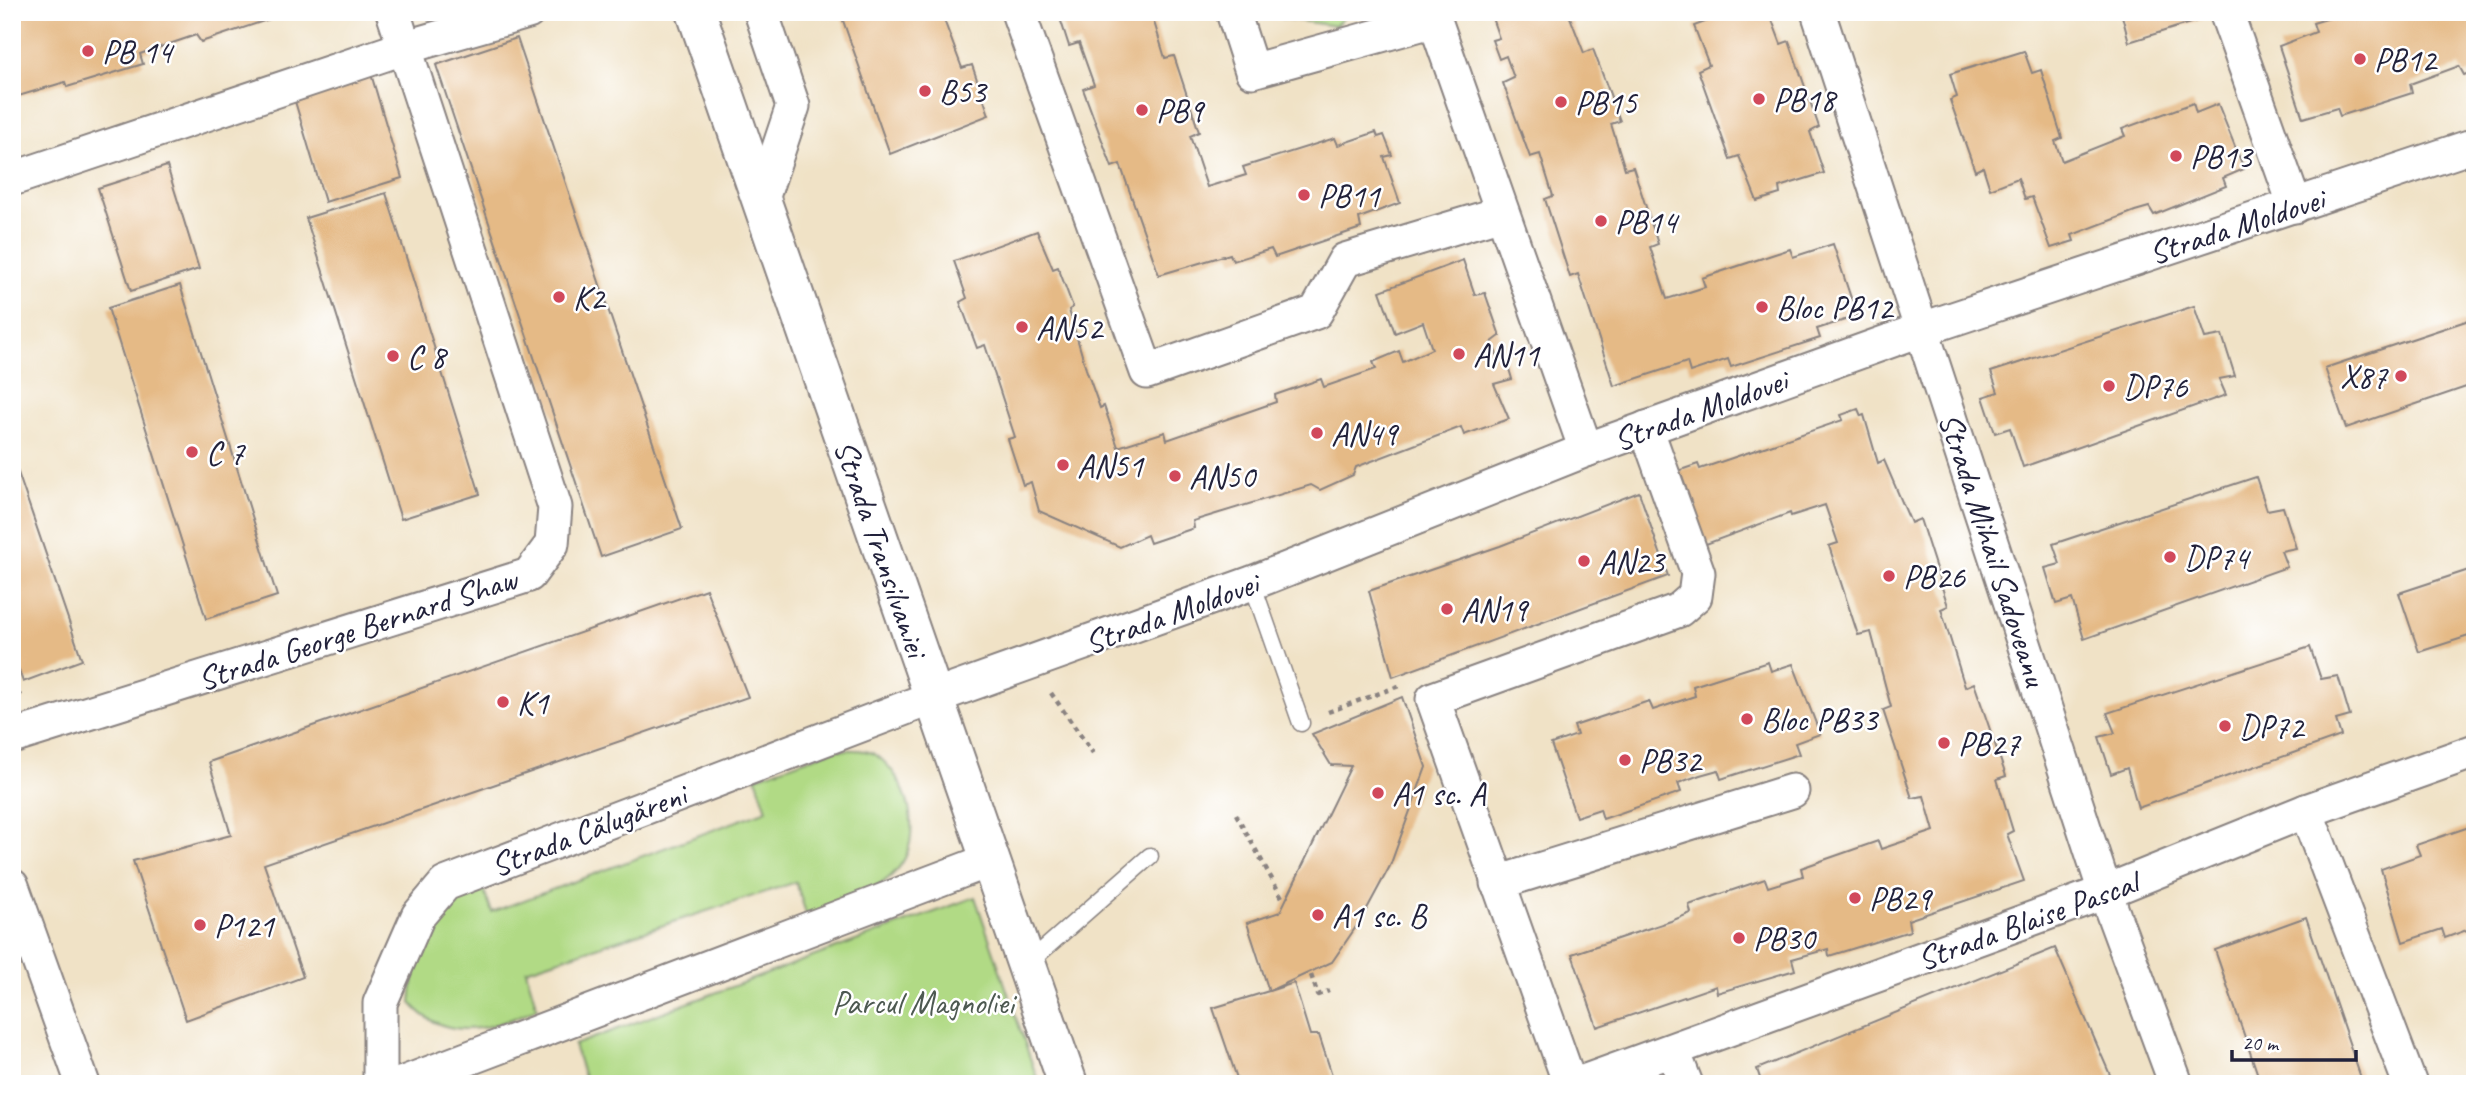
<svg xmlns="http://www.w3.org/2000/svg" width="2487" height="1096" font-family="Caveat,sans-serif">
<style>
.green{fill:#b1da85;stroke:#6a7e60;stroke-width:2}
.building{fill:#e5ba86}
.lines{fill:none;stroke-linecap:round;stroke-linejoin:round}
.service-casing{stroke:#898280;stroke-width:19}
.minor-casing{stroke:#898280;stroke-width:37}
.secondary-casing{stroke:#898280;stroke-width:42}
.path{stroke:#898280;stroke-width:4.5;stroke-dasharray:5 5;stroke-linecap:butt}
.service{stroke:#fff;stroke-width:16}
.minor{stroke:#fff;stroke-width:33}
.secondary{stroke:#fff;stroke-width:38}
.poi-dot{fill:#d1495b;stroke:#fff;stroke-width:2.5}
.labels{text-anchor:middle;stroke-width:5;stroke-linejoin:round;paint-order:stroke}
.poi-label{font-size:33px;fill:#22223b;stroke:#fff;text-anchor:start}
.street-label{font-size:33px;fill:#22223b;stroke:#fff}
.park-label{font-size:33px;fill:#4d5951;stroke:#fff}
</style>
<rect width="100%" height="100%" fill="#fff"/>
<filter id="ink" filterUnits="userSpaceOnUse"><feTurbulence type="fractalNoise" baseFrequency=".0143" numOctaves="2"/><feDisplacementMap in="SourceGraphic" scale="14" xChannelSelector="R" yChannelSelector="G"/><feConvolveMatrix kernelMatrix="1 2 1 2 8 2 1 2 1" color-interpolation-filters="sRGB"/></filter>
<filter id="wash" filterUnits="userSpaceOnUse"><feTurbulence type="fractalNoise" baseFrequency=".00686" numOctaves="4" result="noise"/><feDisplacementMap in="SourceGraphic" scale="28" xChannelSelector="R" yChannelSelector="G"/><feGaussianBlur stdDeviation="1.57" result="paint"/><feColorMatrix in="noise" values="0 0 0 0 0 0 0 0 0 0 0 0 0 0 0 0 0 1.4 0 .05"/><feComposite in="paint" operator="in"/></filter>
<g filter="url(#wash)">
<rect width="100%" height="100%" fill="#f0e2c6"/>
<!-- green -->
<g class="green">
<path d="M1281,12H1350L1335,26L1282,18Z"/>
<path d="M833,750C846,750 865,748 876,755C909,778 925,839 897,870C874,895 838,906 808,920L796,882L526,970L537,1008C495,1029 445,1044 411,1003C415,946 431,911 480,880L492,912L767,810L756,777Z"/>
<path d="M975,897L1039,1084H586L574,1045Z"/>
</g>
<g id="blocks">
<!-- building -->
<g class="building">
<path d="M25,12H288V13L201,42L196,35L140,54L143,64L67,87L65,82L12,98V17Z"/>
<path d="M840,12H941L962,68L972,65L989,115L890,154Z"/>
<path d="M1058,12H1151L1165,58L1174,56L1199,132L1190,136L1207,187L1246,175L1243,167L1335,138L1338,145L1376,132L1378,137L1384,135L1392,155L1384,157L1400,203L1359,218L1361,228L1275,257L1271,249L1233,261L1230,254L1159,275L1120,164L1112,167L1083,89L1094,85L1079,43L1069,46Z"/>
<path d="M1490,12H1568L1584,53L1593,49L1620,121L1611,124L1625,169L1633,167L1658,244L1650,247L1667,299L1705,287L1702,278L1790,249L1793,257L1833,244L1857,316L1817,329L1820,338L1731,367L1728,359L1690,372L1687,362L1614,386L1578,274L1570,277L1545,199L1553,196L1540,154L1530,157L1503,83L1514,78L1506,56L1499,59L1492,40L1499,38Z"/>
<path d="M1732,12H1769L1781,44L1789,41L1819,127L1810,132L1824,173L1779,187L1780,194L1757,201L1739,156L1730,159L1698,70L1709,65L1694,26Z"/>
<path d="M2121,12H2201L2203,19L2129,42Z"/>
<path d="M2350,12H2475V71L2464,75L2459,66L2410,84L2412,93L2340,116L2337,108L2303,118L2279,46L2316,32L2313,23Z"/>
<path d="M517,38L682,529L601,557L436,65Z"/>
<path d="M2024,51L2032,73L2041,70L2062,138L2055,141L2062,161L2125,136L2122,129L2193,103L2196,113L2218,104L2244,169L2223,178L2226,186L2154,215L2149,207L2135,211L2072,235L2074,241L2051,248L2032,197L2025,199L2018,178L1990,189L1983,167L1975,171L1950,100L1957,97L1950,74Z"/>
<path d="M371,74L402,178L325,202L294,98Z"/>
<path d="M167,166L199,269L131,291L98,188Z"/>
<path d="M386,193L480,494L401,519L306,218Z"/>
<path d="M1037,231L1053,269L1058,267L1073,307L1069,310L1086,369L1100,408L1104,406L1118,447L1165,432L1167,440L1276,402L1275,395L1321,379L1324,387L1376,369L1373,362L1399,351L1403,362L1432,349L1423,322L1395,333L1380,291L1463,260L1475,295L1485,293L1500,336L1492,342L1497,355L1504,352L1512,379L1494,384L1509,419L1464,435L1461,427L1356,467L1353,475L1320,490L1311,485L1193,521L1194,528L1150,543L1147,535L1120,547L1039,511L1031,482L1023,485L1008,439L1015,437L985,345L977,348L960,302L967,298L954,261Z"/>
<path d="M180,285L277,596L206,619L108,308Z"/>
<path d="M2194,306L2205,338L2222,335L2235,376L2219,379L2226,395L2023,467L2010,428L1995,433L1983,397L1998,392L1991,372Z"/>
<path d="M2475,318V384L2346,428L2325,368Z"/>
<path d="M1858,409L1861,416L1864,415L1878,463L1884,460L1911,523L1920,519L1948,606L1941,609L1965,687L1974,683L2006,776L1997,779L2013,831L2007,834L2024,881L1908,920L1910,931L1829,956L1828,949L1792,959L1795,970L1717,993L1716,986L1597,1027L1572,954L1671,921L1691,913L1689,905L1765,879L1768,887L1803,876L1801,868L1878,841L1881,849L1934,831L1924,796L1912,798L1883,710L1891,707L1871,632L1858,635L1829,546L1838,543L1825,505L1791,516L1790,513L1698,547L1678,471L1698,464L1700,469L1843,420L1841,415Z"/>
<path d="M12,455L82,660L23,682L12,650Z"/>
<path d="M2256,477L2267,510L2283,507L2296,548L2281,551L2287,567L2084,639L2072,599L2056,604L2045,568L2060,564L2053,544Z"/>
<path d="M1639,492L1668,576L1393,677L1369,591L1500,546Z"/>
<path d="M2475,568V634L2419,652L2399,593Z"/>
<path d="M706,589L748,697L264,864L303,977L186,1020L133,861L231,835L209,762Z"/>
<path d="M2310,647L2321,679L2338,676L2350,716L2336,720L2341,736L2138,808L2127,768L2111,774L2099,737L2115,733L2107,713Z"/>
<path d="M1768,662L1771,671L1793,664L1820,734L1795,743L1799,754L1721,779L1718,770L1700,775L1678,783L1681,792L1603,819L1600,809L1576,817L1551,744L1577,735L1574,726L1649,701L1653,710L1695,696L1693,686Z"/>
<path d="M1402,697L1426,767L1390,866L1362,918L1332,962L1269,991L1294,983L1310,1035H1319L1334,1081L1327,1084H1239L1213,1008L1269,991L1247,923L1280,912L1351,766L1331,765L1312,734Z"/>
<path d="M2475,825V927L2445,938L2442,929L2403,942L2381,869L2420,855L2416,845Z"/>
<path d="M2306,917L2360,1075L2363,1084H2261L2215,950Z"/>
<path d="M2055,948L2114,1084H1762L1757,1069Z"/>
</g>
</g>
</g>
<g filter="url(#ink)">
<use href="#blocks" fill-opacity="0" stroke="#898280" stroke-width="2"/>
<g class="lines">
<defs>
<g id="service">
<path d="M1252,583L1301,723"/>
<path d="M1027,964L1150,856"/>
</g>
<g id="minor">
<path d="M1018,12L1147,372L1316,312L1345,260L1502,213"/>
<path d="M1233,12L1252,71L1435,20"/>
<path d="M1432,12L1586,450"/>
<path d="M1818,12L2105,892L2176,1084"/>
<path d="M2226,12L2295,206"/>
<path d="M12,179L406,47L528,12"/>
<path d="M761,202L793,106L761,12"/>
<path d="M12,737L529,575L552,544L555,507L393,12"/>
<path d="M2306,811L2410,1084"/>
<path d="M1497,883L1792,791"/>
<path d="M12,886L83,1084"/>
<path d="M1673,1051L1686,1084"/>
<path d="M380,1084V1003L418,916L445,884L934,697L1252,583L1586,450L1923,329L2475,145"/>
<path d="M401,1084L990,860"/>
<path d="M1570,1084L1433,699L1679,610L1695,596L1698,573L1646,428"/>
<path d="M1578,1084L2105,892L2306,811L2475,751"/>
</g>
<path id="secondary" d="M696,12L1068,1084"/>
</defs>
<!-- service casing -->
<use href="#service" class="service-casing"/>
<!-- minor casing -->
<use href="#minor" class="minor-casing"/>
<!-- secondary casing -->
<use href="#secondary" class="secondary-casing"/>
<!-- path -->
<g class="path">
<path d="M12,675L20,696"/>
<path d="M1051,693L1093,753"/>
<path d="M1328,712L1399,686"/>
<path d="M1236,814L1284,901"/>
<path d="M1311,975L1318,995L1329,991"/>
</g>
<!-- service -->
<use href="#service" class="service"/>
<!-- minor -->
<use href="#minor" class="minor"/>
<!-- secondary -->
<use href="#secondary" class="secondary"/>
</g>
</g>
<!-- markers -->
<g class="poi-dot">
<circle cx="88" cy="51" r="7"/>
<circle cx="2360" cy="59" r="7"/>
<circle cx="925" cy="91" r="7"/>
<circle cx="1759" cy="99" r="7"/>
<circle cx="1561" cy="102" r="7"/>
<circle cx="1142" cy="110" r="7"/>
<circle cx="2176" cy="156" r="7"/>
<circle cx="1304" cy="195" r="7"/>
<circle cx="1601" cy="221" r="7"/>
<circle cx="559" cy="297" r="7"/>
<circle cx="1762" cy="307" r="7"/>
<circle cx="1022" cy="327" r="7"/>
<circle cx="1459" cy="354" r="7"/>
<circle cx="393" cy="356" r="7"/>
<circle cx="2401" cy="376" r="7"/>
<circle cx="2109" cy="386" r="7"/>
<circle cx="1317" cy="433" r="7"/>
<circle cx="192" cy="452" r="7"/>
<circle cx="1063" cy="465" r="7"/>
<circle cx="1175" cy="476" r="7"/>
<circle cx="2170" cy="557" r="7"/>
<circle cx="1584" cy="561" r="7"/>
<circle cx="1889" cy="576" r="7"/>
<circle cx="1447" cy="609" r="7"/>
<circle cx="503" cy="702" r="7"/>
<circle cx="1747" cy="719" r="7"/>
<circle cx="2225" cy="726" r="7"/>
<circle cx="1944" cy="743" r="7"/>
<circle cx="1625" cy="760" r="7"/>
<circle cx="1378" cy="793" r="7"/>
<circle cx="1855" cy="898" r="7"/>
<circle cx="1318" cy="915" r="7"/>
<circle cx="200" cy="925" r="7"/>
<circle cx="1739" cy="938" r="7"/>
</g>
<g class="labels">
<!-- poi labels -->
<g class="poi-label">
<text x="102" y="63">PB 14</text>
<text x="2374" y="71">PB12</text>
<text x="939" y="103">B53</text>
<text x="1773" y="111">PB18</text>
<text x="1575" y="114">PB15</text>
<text x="1156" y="122">PB9</text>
<text x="2190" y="168">PB13</text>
<text x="1318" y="207">PB11</text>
<text x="1615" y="233">PB14</text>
<text x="573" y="309">K2</text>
<text x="1776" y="319">Bloc PB12</text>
<text x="1036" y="339">AN52</text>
<text x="1473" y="366">AN11</text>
<text x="407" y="368">C 8</text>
<text x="2387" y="388" text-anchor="end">X87</text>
<text x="2123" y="398">DP76</text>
<text x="1331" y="445">AN49</text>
<text x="206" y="464">C 7</text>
<text x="1077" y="477">AN51</text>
<text x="1189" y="488">AN50</text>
<text x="2184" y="569">DP74</text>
<text x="1598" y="573">AN23</text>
<text x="1903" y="588">PB26</text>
<text x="1461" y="621">AN19</text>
<text x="517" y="714">K1</text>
<text x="1761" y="731">Bloc PB33</text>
<text x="2239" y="738">DP72</text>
<text x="1958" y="755">PB27</text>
<text x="1639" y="772">PB32</text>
<text x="1392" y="805">A1 sc. A</text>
<text x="1869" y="910">PB29</text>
<text x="1332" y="927">A1 sc. B</text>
<text x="214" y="937">P121</text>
<text x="1753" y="950">PB30</text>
</g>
<!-- street labels -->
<g class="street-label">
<text transform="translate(2236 225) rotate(-18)" y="12">Strada Moldovei</text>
<text transform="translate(1700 409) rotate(-20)" y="12">Strada Moldovei</text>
<text transform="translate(882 548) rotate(71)" y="12">Strada Transilvaniei</text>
<text transform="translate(1994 549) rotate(72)" y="12">Strada Mihail Sadoveanu</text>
<text transform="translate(1171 612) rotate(-20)" y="12">Strada Moldovei</text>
<text transform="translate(357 628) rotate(-18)" y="12">Strada George Bernard Shaw</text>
<text transform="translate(588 829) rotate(-21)" y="12">Strada Călugăreni</text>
<text transform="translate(2027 920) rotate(-20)" y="12">Strada Blaise Pascal</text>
</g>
<!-- park labels -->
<g class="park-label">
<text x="923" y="1014">Parcul Magnoliei</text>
</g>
</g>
<!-- margin -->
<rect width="2487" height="1096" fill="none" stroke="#fff" stroke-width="42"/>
<!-- scale -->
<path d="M2232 1050v10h124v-10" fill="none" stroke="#22223b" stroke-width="3.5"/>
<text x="2242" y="1050" font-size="21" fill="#22223b" stroke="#ffffff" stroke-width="5" paint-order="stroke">20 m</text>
</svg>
